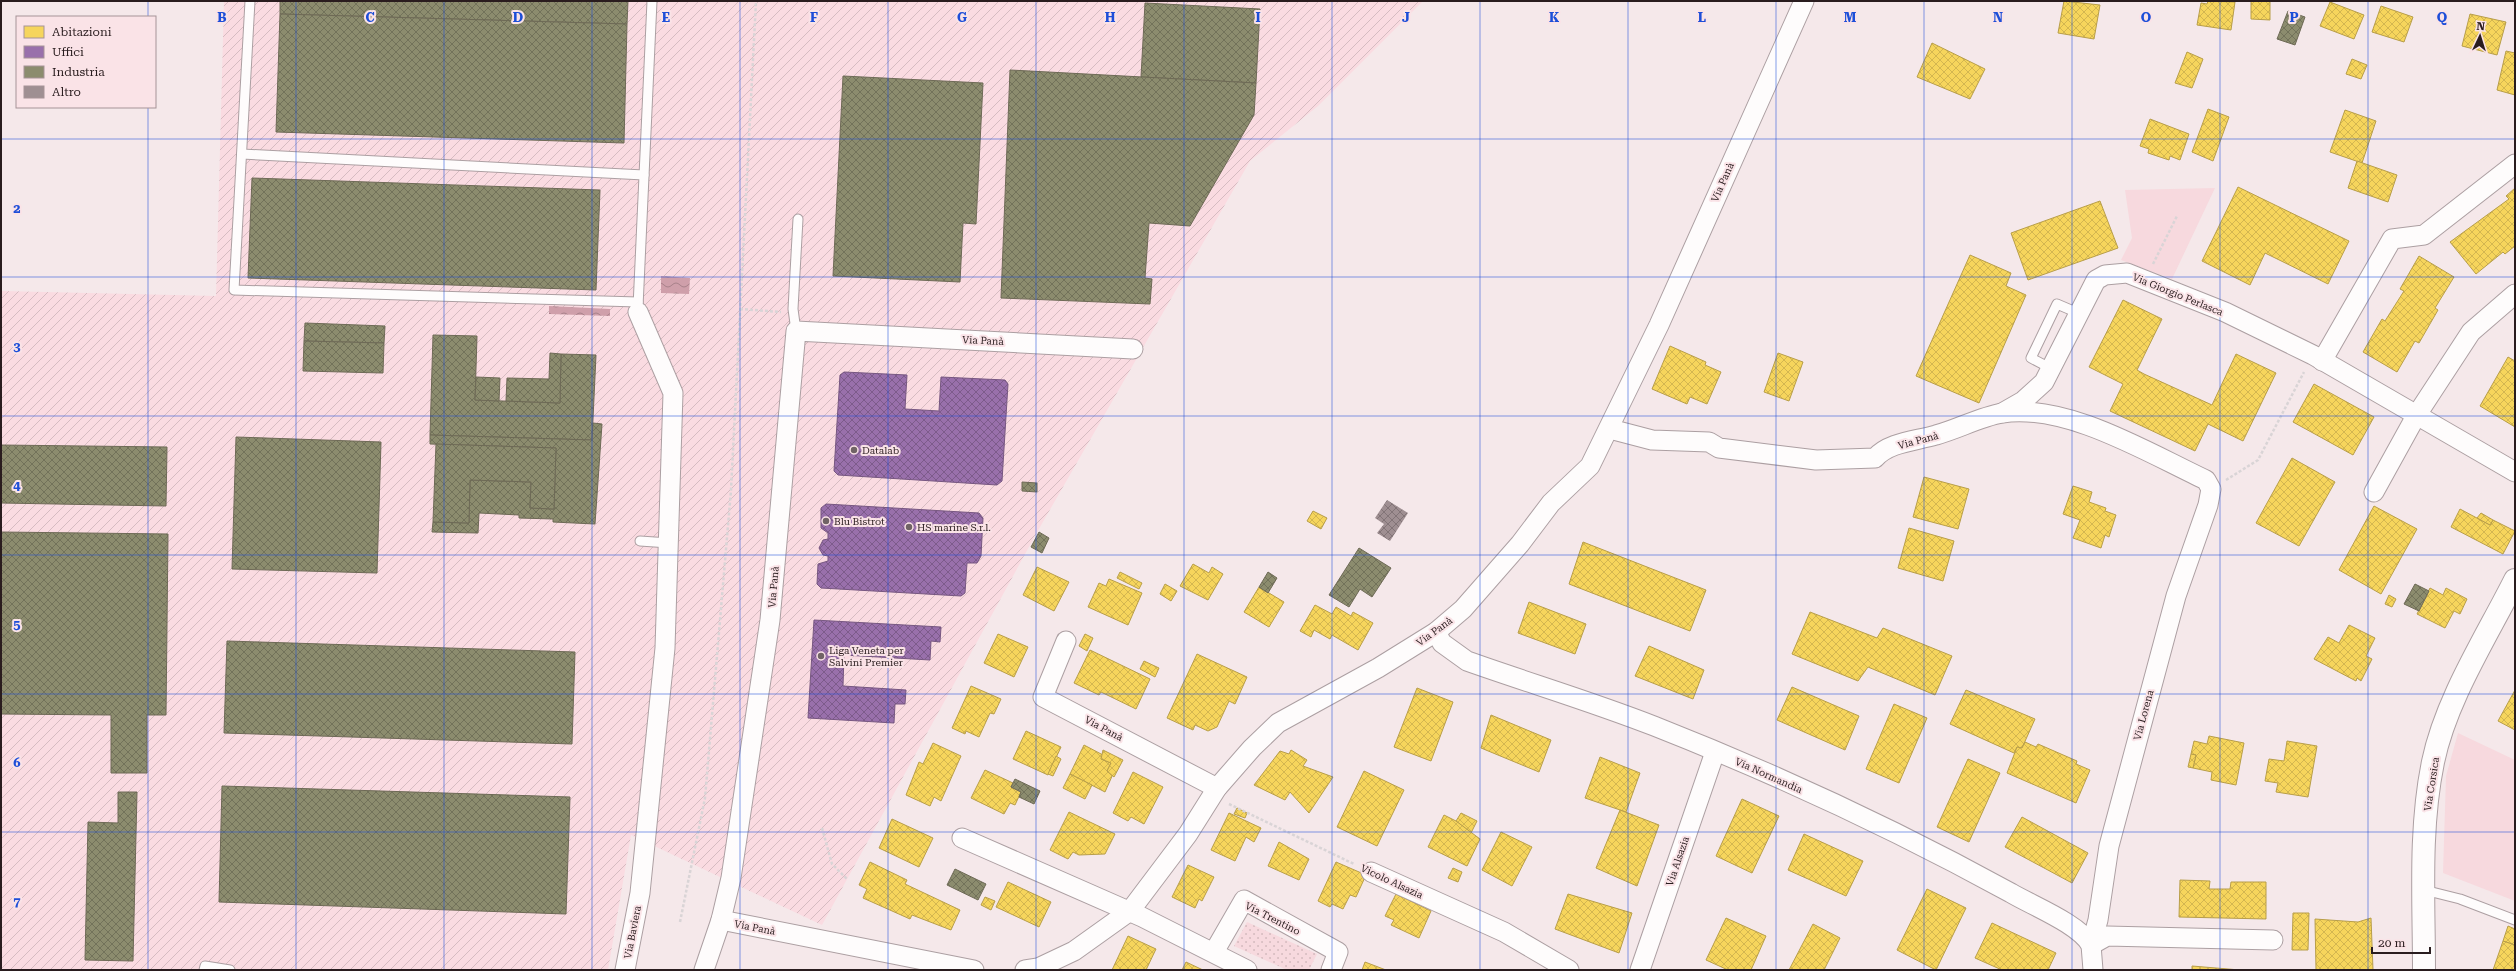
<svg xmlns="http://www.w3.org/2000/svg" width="2516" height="971" font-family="'Roboto Serif',serif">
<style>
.industrial{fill:url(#industrial-furrows)}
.grass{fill:url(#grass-dots)}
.park{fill:#f7d9de}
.water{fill:url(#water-waves)}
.homes{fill:url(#homes-cross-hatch);stroke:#b89e49}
.offices{fill:url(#offices-cross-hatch);stroke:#775781}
.industry{fill:url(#industry-cross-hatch);stroke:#6e6a56}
.building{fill:url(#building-cross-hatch)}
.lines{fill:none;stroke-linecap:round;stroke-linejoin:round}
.service-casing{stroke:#ac9fa2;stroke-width:11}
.minor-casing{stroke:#ac9fa2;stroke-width:21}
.tertiary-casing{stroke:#ac9fa2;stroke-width:24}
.path{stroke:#d9d4d6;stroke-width:2.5;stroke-dasharray:3 2;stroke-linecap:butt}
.service{stroke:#fefcfc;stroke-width:9}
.minor{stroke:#fefcfc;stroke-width:19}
.tertiary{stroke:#fefcfc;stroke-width:22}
.grid{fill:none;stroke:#1d4ed8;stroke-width:1;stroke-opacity:0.55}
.poi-dot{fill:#706365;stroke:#fae3e7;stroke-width:1.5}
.labels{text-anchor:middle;stroke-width:4;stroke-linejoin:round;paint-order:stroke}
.street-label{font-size:10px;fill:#291c1e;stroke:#fae3e7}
.poi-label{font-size:10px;fill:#291c1e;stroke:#fae3e7;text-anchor:start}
.grid-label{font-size:13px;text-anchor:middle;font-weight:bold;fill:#1d4ed8;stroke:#fae3e7;stroke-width:4;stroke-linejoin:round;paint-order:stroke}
</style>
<defs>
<pattern id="industrial-furrows" width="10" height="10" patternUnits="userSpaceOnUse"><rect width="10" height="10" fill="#fadbe1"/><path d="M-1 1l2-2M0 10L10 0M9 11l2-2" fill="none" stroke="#d6bbc1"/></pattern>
<pattern id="grass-dots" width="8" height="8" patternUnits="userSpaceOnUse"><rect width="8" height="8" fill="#f7d9de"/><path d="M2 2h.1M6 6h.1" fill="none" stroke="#d4babe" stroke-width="1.8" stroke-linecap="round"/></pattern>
<pattern id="water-waves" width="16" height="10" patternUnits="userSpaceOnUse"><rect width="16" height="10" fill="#cf9faa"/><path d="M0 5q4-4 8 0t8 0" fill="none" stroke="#a8818a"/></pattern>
<pattern id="homes-cross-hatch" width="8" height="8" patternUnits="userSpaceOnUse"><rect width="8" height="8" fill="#f6d55c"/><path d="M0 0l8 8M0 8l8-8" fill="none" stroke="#d3b650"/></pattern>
<pattern id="offices-cross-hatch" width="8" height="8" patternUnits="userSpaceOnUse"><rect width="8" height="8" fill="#9970ab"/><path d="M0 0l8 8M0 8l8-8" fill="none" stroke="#7d5b8b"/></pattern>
<pattern id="industry-cross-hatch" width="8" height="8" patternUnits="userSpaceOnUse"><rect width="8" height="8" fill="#8c8c6e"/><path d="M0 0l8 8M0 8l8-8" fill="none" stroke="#72725a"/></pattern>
<pattern id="building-cross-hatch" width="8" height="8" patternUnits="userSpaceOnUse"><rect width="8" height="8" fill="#9f8f92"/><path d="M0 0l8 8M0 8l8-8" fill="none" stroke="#827477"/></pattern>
</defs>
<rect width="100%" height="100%" fill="#f5e8ea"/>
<!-- industrial -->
<path class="industrial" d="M224,1H1423L1318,106L1250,161L1036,534L822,925L631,835L608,970H1L2,291L216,296Z"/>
<!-- grass -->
<path class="grass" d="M1247,922L1317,954L1309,970H1287L1234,946Z"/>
<!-- park -->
<g class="park">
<path d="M2215,188L2172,279L2121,260L2132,238L2125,190Z"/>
<path d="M2458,733L2515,760V901L2443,873L2446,776Z"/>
</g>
<!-- water -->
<g class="water">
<path d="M661,276L690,278L689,294L661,293Z"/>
<path d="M549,306L610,309V316L549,314Z"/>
</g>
<!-- homes -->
<g class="homes">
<path d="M2064,1L2100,5L2094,39L2058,33Z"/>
<path d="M2208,1L2235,2L2231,30L2197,25L2201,3L2207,4Z"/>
<path d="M2251,1H2270V20L2251,19Z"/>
<path d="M2330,2L2364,15L2354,39L2320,26Z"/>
<path d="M2381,6L2413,17L2404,42L2372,32Z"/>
<path d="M2470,14L2506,22L2497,55L2462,46Z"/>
<path d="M1932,43L1985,69L1970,99L1917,77Z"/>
<path d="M2506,51L2515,53V95L2497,90Z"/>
<path d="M2187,52L2203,59L2192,88L2175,83Z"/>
<path d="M2352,59L2367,65L2361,79L2346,74Z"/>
<path d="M2208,109L2229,117L2213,161L2192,152Z"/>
<path d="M2345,110L2376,121L2362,163L2330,152Z"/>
<path d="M2150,119L2189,134L2180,160L2170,156L2169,160L2148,153L2149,149L2140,146Z"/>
<path d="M2357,161L2397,175L2388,202L2348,188Z"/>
<path d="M2238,187L2349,241L2328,284L2265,253L2250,285L2202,261Z"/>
<path d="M2515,188V246L2505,254L2503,252L2476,274L2450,242L2509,199L2506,196Z"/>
<path d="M2100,201L2118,248L2028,280L2011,233Z"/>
<path d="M1970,255L2011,273L2006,286L2026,295L1979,403L1916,376Z"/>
<path d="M2419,256L2454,277L2435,308L2438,310L2419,343L2415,341L2397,372L2363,352L2382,319L2385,321L2404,291L2400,289Z"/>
<path d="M2123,300L2162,319L2137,370L2144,374L2212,405L2236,354L2276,373L2243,441L2208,424L2195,451L2110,411L2123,384L2089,367Z"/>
<path d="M1670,346L1706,362L1705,365L1721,372L1707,404L1690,397L1687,404L1652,389Z"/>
<path d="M1778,353L1803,362L1789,401L1764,392Z"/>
<path d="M2508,357L2515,361V427L2480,406Z"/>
<path d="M2314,384L2374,417L2353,455L2293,422Z"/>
<path d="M2292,458L2335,482L2299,546L2256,523Z"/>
<path d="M1924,477L1969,489L1958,529L1913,517Z"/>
<path d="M2073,486L2092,492L2089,502L2106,508L2105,511L2116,515L2109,537L2105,535L2101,548L2073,538L2080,520L2063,514Z"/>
<path d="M2374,506L2417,529L2381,594L2339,570Z"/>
<path d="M2460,509L2490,525L2493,520L2515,531L2503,554L2451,527Z"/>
<path d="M1313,511L1327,518L1321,529L1307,521Z"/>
<path d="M2481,513L2493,520L2490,525L2477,518Z"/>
<path d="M1909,528L1954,541L1943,581L1898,568Z"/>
<path d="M1583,542L1706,590L1690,631L1569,584Z"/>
<path d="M1193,564L1209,573L1212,567L1223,574L1208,600L1180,586Z"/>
<path d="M1037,567L1069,582L1054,611L1023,595Z"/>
<path d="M1120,572L1142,583L1139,589L1117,578Z"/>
<path d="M1109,579L1142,593L1128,625L1088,607L1099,583L1106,586Z"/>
<path d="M1165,584L1177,591L1171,601L1160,594Z"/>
<path d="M1259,587L1284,602L1269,627L1244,612Z"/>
<path d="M2430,588L2443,595L2446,588L2467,599L2460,614L2454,611L2445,628L2417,614Z"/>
<path d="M2389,595L2396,599L2392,607L2385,604Z"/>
<path d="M1529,602L1586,624L1575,654L1518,633Z"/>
<path d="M1315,605L1332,614L1336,607L1351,616L1353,612L1373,623L1358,650L1332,635L1330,639L1314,630L1311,637L1300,631Z"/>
<path d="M1810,612L1877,638L1883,628L1952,656L1935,695L1868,667L1858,681L1792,654Z"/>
<path d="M2349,625L2375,638L2366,656L2372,659L2361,681L2357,678L2356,681L2314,659L2328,637L2339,643Z"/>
<path d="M998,634L1028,647L1014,677L984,663Z"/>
<path d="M1085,634L1093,638L1087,651L1079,646Z"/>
<path d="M1649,646L1704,670L1693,699L1635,676Z"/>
<path d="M1090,650L1150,679L1136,709L1101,692L1099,695L1074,683Z"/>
<path d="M1197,654L1247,677L1235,704L1229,701L1217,727L1208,731L1195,725L1193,730L1167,718Z"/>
<path d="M1144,661L1159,668L1155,677L1140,669Z"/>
<path d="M971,686L1001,699L994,714L990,713L979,737L966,731L965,734L952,728Z"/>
<path d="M1792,687L1859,716L1845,750L1777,720Z"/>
<path d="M1417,688L1453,702L1431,761L1394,747Z"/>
<path d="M1966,690L2035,719L2022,748L2017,747L2014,753L1950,724Z"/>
<path d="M2515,690V730L2498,721Z"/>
<path d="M1894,704L1927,718L1899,783L1866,769Z"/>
<path d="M1491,715L1551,740L1539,772L1481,748Z"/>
<path d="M1026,731L1061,747L1048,775L1013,759Z"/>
<path d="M2209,736L2244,743L2236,785L2211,780L2212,772L2193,768L2196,755L2191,754L2194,741L2207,744Z"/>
<path d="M2287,741L2317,746L2308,797L2276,792L2278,783L2265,781L2269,759L2284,761Z"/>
<path d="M2025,742L2036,747L2038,744L2077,761L2076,764L2090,770L2076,803L2007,773L2017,747L2022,748Z"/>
<path d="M933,743L961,756L941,801L934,797L930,806L906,795L919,762L923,764Z"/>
<path d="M1084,745L1103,755L1101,759L1111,763L1107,771L1113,774L1105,792L1070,774Z"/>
<path d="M1103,750L1123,760L1114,777L1107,771L1111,763L1101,759Z"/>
<path d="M1291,750L1307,760L1303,766L1333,777L1309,813L1290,792L1285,800L1254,785L1280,751L1289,754Z"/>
<path d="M2191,754L2196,755L2193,768L2188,767Z"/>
<path d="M1056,756L1061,759L1053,776L1048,774Z"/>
<path d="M1600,757L1640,773L1626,812L1585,798Z"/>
<path d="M1968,759L2000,773L1969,842L1937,827Z"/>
<path d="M985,770L1013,783L1011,787L1021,792L1015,805L1010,803L1004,814L971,798Z"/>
<path d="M1364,771L1404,790L1377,846L1337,827Z"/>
<path d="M1133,772L1163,787L1144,824L1131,817L1128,821L1113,813Z"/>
<path d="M1070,774L1092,785L1085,799L1063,788Z"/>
<path d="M1742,799L1779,816L1752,873L1716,856Z"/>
<path d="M1237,808L1247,813L1245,818L1234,814Z"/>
<path d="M1620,810L1659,825L1637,886L1596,868Z"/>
<path d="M1069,812L1115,834L1105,854L1079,855L1073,852L1068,859L1050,850Z"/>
<path d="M1229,813L1261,828L1254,842L1246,837L1235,861L1211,850Z"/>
<path d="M1461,813L1477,821L1471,833L1456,821Z"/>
<path d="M1444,815L1456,821L1480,839L1467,866L1428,847Z"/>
<path d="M2022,817L2088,853L2072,883L2005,847Z"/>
<path d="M892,819L933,838L919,867L879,848Z"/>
<path d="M1501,832L1532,847L1512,886L1482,870Z"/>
<path d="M1804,834L1863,861L1846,896L1788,870Z"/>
<path d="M1279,842L1309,859L1299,880L1268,866Z"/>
<path d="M870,862L907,880L905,884L960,910L951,930L912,915L910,919L863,898L867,889L859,885Z"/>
<path d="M1336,862L1366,875L1356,897L1350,895L1343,909L1332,904L1330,907L1318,901Z"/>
<path d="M1188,865L1214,877L1202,901L1199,899L1195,908L1172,897Z"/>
<path d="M1453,868L1462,872L1458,882L1448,878Z"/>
<path d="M2180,880L2210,881L2209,889H2230L2231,882H2266V919L2179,917Z"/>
<path d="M1008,882L1051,902L1039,927L996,907Z"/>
<path d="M1927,889L1966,908L1936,970L1897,950Z"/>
<path d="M1396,894L1431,911L1419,938L1391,925L1394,920L1385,916Z"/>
<path d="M1568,894L1632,913L1619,953L1555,929Z"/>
<path d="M985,897L995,901L991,910L981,905Z"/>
<path d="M2293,913H2309L2308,950H2292Z"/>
<path d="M1726,918L1766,936L1751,970H1728L1706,960Z"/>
<path d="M2371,918L2373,970H2316L2315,919L2358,922Z"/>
<path d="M1992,923L2056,953L2048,970H2002L1975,958Z"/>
<path d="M1813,924L1840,938L1824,970H1789Z"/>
<path d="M2508,926L2515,929V945L2503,941Z"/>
<path d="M1128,936L1156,949L1146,970H1112Z"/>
<path d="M2503,941L2515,945V970H2493Z"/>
<path d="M1186,962L1203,970H1182Z"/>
<path d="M1365,962L1386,970H1362Z"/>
<path d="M2192,966L2240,970H2192Z"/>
</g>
<!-- offices -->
<g class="offices">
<path d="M844,372L907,375L905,409L939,411L941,377L1005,380L1008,384L1002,481L997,485L838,475L834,471L840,375Z"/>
<path d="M826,504L979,513L983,518L981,556L977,563H967L965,593L961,596L821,588L817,584L818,564L828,561V556L823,555L819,548L823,540L828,539V533L821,528V508Z"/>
<path d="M814,620L941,627L940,642L931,641L930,660L844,655L843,686L906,690L905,704H895L894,723L808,718Z"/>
</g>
<!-- industry -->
<g class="industry">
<path d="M280,1H628L627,24L280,14Z"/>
<path d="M1145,3L1260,9L1256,83L1141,77Z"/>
<path d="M2288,11L2305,17L2295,45L2277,39Z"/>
<path d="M280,14L627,24L624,143L276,132Z"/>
<path d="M1010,70L1256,83L1254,115L1190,226L1149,223L1145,278L1152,279L1150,304L1001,298Z"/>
<path d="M843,76L983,83L976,224L963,223L960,282L833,276Z"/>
<path d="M252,178L600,190L596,290L248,278Z"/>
<path d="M305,323L385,326L384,343L304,341Z"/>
<path d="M433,335L477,336L475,400L560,403L561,354L596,355L592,440L430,435Z"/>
<path d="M304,341L384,343L383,373L303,371Z"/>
<path d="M550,353L561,354L560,403L506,401L507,378L549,379Z"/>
<path d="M476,377L500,378L499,401L475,400Z"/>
<path d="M593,423L602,424L595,524L553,522V519L519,518V515L479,513L478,533L432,532L433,522L469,523L470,480L531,482L530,508L554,509L556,448L430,444V435L592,440Z"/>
<path d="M236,437L381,442L377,573L232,569Z"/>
<path d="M436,444L556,448L554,509L530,508L531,482L470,480L469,523L433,522Z"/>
<path d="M1,445L167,447L166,506L1,503Z"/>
<path d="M1022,482L1037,483V492L1022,491Z"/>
<path d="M1,532L168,534L166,715H147V773H111V715L1,714Z"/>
<path d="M1039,532L1049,538L1042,553L1031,547Z"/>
<path d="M1359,548L1391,568L1372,597L1360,589L1349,607L1329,595Z"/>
<path d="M1268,572L1277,578L1268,593L1259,587Z"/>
<path d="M2415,584L2429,591L2419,611L2404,604Z"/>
<path d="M227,641L575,652L572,744L224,733Z"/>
<path d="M1015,779L1040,791L1034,804L1019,797L1021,792L1011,787Z"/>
<path d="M222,786L570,797L566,914L219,902Z"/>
<path d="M118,792H137L133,961L85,960L88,822L118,823Z"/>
<path d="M955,869L986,884L978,900L947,885Z"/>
</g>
<!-- building -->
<path class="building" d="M1387,500L1408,513L1390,541L1377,533L1384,524L1375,518Z"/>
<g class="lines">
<defs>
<g id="service">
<path d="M250,1L234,290L638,302"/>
<path d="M242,154L644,175"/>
<path d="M638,307L652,1"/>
<path d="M796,331L793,309L798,219"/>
<path d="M2052,369L2031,358L2057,304L2078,313"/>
<path d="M640,541L669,543"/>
<path d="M2424,890L2460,899L2515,920"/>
<path d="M204,970L205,966L230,970"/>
</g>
<g id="minor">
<path d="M2322,361L2392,239L2424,235L2515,164"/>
<path d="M2002,413L2023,401L2044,382L2096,280L2105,275L2127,273L2225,312L2313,355L2515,472"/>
<path d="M1610,429L1652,440L1709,442L1719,448L1816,460L1875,458C1889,442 1916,441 1936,435C1958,429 1980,417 2002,413C2067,403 2148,453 2206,480L2211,489L2208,505L2176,596L2109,846L2098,920L2091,945L2093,970"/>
<path d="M2374,492L2416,416L2471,332L2515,294"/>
<path d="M1436,632L1442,643L1467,661C1529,683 1593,702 1654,726C1776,774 1896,830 2011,893C2033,906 2079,924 2091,945"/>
<path d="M1066,641L1043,697L1217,788"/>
<path d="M962,838L1142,917L1247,970"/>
<path d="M1371,872L1504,932L1569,970"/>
<path d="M721,920L974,970"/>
<path d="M2091,945L2107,936L2273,940"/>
<path d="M1214,952L1244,900L1338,952L1331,970"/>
<path d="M625,970L640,893L665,648L673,393L638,312"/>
<path d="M704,970L721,920L731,878L770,620L796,331L1133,349"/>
<path d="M1025,970L1038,968L1074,951L1130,911L1188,834L1217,788L1252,748L1278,723L1378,668L1436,632L1463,609L1520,544L1551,503L1590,466L1659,325L1804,1"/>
<path d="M1640,970L1715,752"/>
</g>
<path id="tertiary" d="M2424,970C2424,901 2419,830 2433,762C2446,699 2487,636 2515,580"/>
</defs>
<!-- service casing -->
<use href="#service" class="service-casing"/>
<!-- minor casing -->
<use href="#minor" class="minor-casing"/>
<!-- tertiary casing -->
<use href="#tertiary" class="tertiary-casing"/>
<!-- path -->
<g class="path">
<path d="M2153,264L2177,216"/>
<path d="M740,309L781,312"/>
<path d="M2226,480L2258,460L2304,372"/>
<path d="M1229,804L1354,864"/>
<path d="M822,828L832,864L848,880"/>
<path d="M680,922L705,798L731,490L756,1"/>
</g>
<!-- service -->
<use href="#service" class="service"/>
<!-- minor -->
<use href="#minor" class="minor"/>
<!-- tertiary -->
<use href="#tertiary" class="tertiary"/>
</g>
<!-- grid -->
<path class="grid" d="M148,1V17M296,1V970M444,1V970M592,1V970M740,1V970M888,1V970M1036,1V970M1184,1V970M1332,1V970M1480,1V970M1628,1V970M1776,1V970M1924,1V970M2072,1V970M2220,1V970M2368,1V970M148,107V970M1,139H2515M1,277H2515M1,416H2515M1,555H2515M1,694H2515M1,832H2515"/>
<!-- markers -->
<g class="poi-dot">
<circle cx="854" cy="450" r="4"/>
<circle cx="826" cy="521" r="4"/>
<circle cx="909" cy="527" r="4"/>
<circle cx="821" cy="656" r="4"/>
</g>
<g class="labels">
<!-- street labels -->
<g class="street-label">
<text transform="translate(1722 182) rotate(-66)" y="4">Via Panà</text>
<text transform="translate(2178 294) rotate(22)" y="4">Via Giorgio Perlasca</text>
<text transform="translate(983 340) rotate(3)" y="4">Via Panà</text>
<text transform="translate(1918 440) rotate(-15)" y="4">Via Panà</text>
<text transform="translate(773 587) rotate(-85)" y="4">Via Panà</text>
<text transform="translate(1434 631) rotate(-36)" y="4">Via Panà</text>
<text transform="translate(2143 715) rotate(-75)" y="4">Via Lorena</text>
<text transform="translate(1104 728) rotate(28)" y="4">Via Panà</text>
<text transform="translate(1769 775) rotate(24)" y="4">Via Normandia</text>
<text transform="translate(2431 784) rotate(-81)" y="4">Via Corsica</text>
<text transform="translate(1677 861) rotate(-71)" y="4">Via Alsazia</text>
<text transform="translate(1392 881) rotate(25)" y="4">Vicolo Alsazia</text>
<text transform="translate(1273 918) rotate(27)" y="4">Via Trentino</text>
<text transform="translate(755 927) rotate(11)" y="4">Via Panà</text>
<text transform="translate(632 932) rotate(-79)" y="4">Via Baviera</text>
</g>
<!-- poi labels -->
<g class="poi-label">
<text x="862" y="454">Datalab</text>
<text x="834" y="525">Blu Bistrot</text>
<text x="917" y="531">HS marine S.r.l.</text>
<text x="829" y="654">Liga Veneta per<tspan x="829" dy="12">Salvini Premier</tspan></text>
</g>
</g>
<g class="grid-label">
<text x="222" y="22">B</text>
<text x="370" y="22">C</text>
<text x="518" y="22">D</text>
<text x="666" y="22">E</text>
<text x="814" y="22">F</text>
<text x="962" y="22">G</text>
<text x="1110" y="22">H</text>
<text x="1258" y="22">I</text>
<text x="1406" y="22">J</text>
<text x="1554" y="22">K</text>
<text x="1702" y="22">L</text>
<text x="1850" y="22">M</text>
<text x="1998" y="22">N</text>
<text x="2146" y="22">O</text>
<text x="2294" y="22">P</text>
<text x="2442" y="22">Q</text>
<text x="17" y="213">2</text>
<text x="17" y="351">3</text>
<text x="17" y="490">4</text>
<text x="17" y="629">5</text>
<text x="17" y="767">6</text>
<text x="17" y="906">7</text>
</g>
<!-- border -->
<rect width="2516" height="971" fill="none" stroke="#291c1e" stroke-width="4"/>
<!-- legend -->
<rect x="16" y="16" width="140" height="92" fill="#fae3e7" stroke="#a69397"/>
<rect x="24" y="26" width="20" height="12" fill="#f6d55c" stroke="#a69397"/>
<text x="52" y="36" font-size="12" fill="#291c1e">Abitazioni</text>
<rect x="24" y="46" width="20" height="12" fill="#9970ab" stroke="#a69397"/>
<text x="52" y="56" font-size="12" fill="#291c1e">Uffici</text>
<rect x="24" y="66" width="20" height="12" fill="#8c8c6e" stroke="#a69397"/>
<text x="52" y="76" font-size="12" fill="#291c1e">Industria</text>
<rect x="24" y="86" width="20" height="12" fill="#9f8f92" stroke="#a69397"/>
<text x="52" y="96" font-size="12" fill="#291c1e">Altro</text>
<!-- north arrow -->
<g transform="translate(2480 36) rotate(4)" stroke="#fae3e7" stroke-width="3" paint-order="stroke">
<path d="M0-3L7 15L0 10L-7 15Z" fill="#291c1e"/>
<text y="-6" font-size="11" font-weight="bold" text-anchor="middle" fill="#291c1e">N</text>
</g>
<!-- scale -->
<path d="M2372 947v6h58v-6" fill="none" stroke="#291c1e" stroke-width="2"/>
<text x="2378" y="947" font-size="12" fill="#291c1e" stroke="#fae3e7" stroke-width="3" paint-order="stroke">20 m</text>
</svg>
